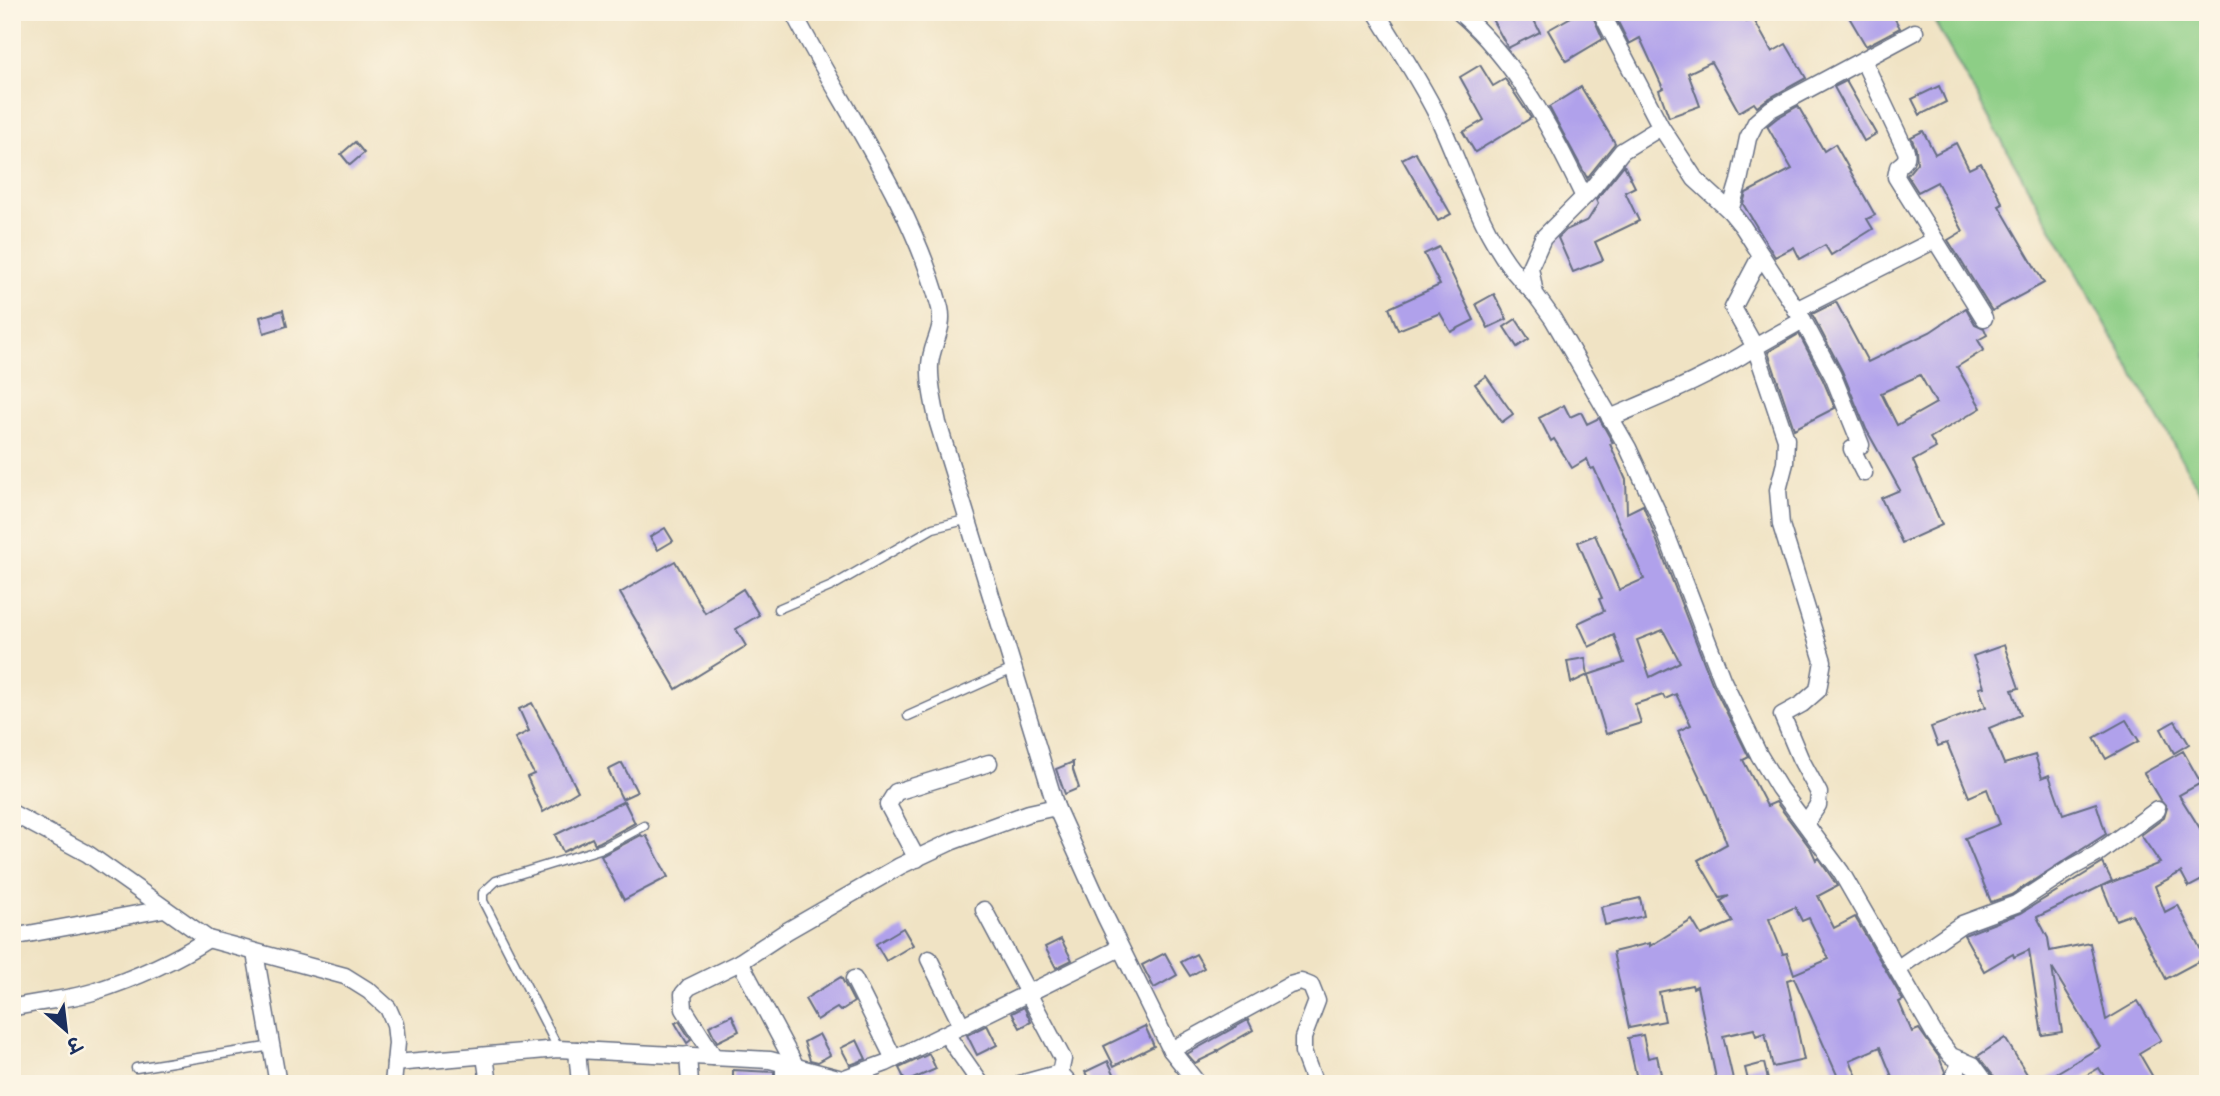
<svg xmlns="http://www.w3.org/2000/svg" width="2220" height="1096" font-family="Caveat,'Playpen Sans Deva',sans-serif">
<style>
.green{fill:#8dce86;stroke:#547e72;stroke-width:2}
.building{fill:#b0a1eb;fill-rule:evenodd}
.lines{fill:none;stroke-linecap:round;stroke-linejoin:round}
.service-casing{stroke:#666e82;stroke-width:11}
.minor-casing{stroke:#666e82;stroke-width:19}
.service{stroke:#fff;stroke-width:8}
.minor{stroke:#fff;stroke-width:16}
</style>
<rect width="100%" height="100%" fill="#fcf5e5"/>
<filter id="ink" filterUnits="userSpaceOnUse"><feTurbulence type="fractalNoise" baseFrequency=".0143" numOctaves="2"/><feDisplacementMap in="SourceGraphic" scale="14" xChannelSelector="R" yChannelSelector="G"/><feConvolveMatrix kernelMatrix="1 2 1 2 8 2 1 2 1" color-interpolation-filters="sRGB"/></filter>
<filter id="wash" filterUnits="userSpaceOnUse"><feTurbulence type="fractalNoise" baseFrequency=".00686" numOctaves="4" result="noise"/><feDisplacementMap in="SourceGraphic" scale="28" xChannelSelector="R" yChannelSelector="G"/><feGaussianBlur stdDeviation="1.57" result="paint"/><feColorMatrix in="noise" values="0 0 0 0 0 0 0 0 0 0 0 0 0 0 0 0 0 1.4 0 .05"/><feComposite in="paint" operator="in"/></filter>
<g filter="url(#wash)">
<rect width="100%" height="100%" fill="#f0e3c4"/>
<!-- green -->
<path class="green" d="M1929,12H2208V506Z"/>
<g id="blocks">
<!-- building -->
<g class="building">
<path d="M1488,12H1530L1540,32L1508,48Z"/>
<path d="M1580,12H1591L1603,39L1566,61L1548,30Z"/>
<path d="M1613,12H1740L1746,22L1753,18L1772,52L1786,44L1806,78L1766,100L1757,107L1754,103L1739,112L1711,62L1688,73L1700,106L1669,117L1659,90L1663,88L1640,38L1629,44Z"/>
<path d="M1846,12H1891L1900,28L1866,46Z"/>
<path d="M1480,65L1493,86L1505,79L1531,118L1475,152L1463,132L1484,120L1460,77Z"/>
<path d="M1846,81L1876,134L1864,141L1834,87Z"/>
<path d="M1939,86L1946,102L1920,115L1912,99Z"/>
<path d="M1581,87L1615,143L1587,178L1549,107Z"/>
<path d="M1798,106L1824,151L1835,144L1875,215L1867,219L1873,229L1831,255L1825,245L1800,259L1794,247L1775,257L1743,204L1746,193L1792,169L1767,126L1777,118Z"/>
<path d="M1923,131L1935,154L1956,143L1969,169L1981,163L2003,204L1999,206L2044,283L1992,311L1948,240L1963,231L1937,182L1918,192L1907,175L1917,163L1916,149L1911,137Z"/>
<path d="M355,142L364,153L350,165L341,154Z"/>
<path d="M1415,152L1451,214L1438,221L1402,159Z"/>
<path d="M1624,165L1635,187L1625,192L1639,221L1595,242L1603,260L1573,272L1558,238L1566,230L1588,220L1598,204L1596,200Z"/>
<path d="M1439,247L1474,320L1451,332L1440,313L1398,330L1389,308L1440,285L1424,254Z"/>
<path d="M1494,294L1507,319L1488,328L1476,304Z"/>
<path d="M1836,302L1868,362L1930,332L1966,308L1975,324L1984,328L1987,335L1978,340L1984,350L1957,367L1981,408L1930,438L1936,448L1913,461L1942,525L1902,543L1881,498L1900,490L1866,429L1842,371L1812,314ZM1920,375L1936,403L1897,425L1881,393Z"/>
<path d="M283,310L287,326L264,333L260,317Z"/>
<path d="M1516,319L1529,339L1517,347L1504,327Z"/>
<path d="M1799,334L1823,380L1835,408L1794,429L1768,352Z"/>
<path d="M1486,376L1513,414L1502,422L1475,384Z"/>
<path d="M1564,405L1570,417L1581,412L1587,424L1599,418L1613,443L1610,444L1626,480L1627,513L1643,505L1712,683L1749,757L1743,760L1767,806L1776,802L1811,849L1816,860L1818,858L1832,878L1837,886L1818,896L1834,928L1855,917L1903,1000L1899,1002L1912,1032L1919,1029L1939,1057L1945,1072L1940,1084H1895L1880,1047L1850,1060L1860,1084H1841L1794,978L1787,980L1804,1060L1773,1067L1765,1033L1756,1036L1754,1029L1723,1036L1733,1079L1717,1083L1697,986L1693,988L1692,985L1659,992L1665,1021L1629,1028L1613,952L1650,943V946L1692,920L1701,935L1733,922L1721,901L1729,896L1720,898L1698,860L1727,844L1708,795L1678,731L1691,725L1676,694L1665,699L1663,695L1635,704L1641,723L1606,734L1588,675L1624,663L1614,635L1589,647L1578,623L1604,611L1599,599L1602,598L1578,542L1595,535L1619,590L1644,579L1594,468L1591,469L1587,459L1572,468L1554,439L1551,441L1539,418ZM1663,630L1680,662L1650,677L1637,640ZM1795,907L1802,921L1809,918L1829,959L1794,974L1787,953L1783,954L1769,919Z"/>
<path d="M665,528L673,541L658,550L650,537Z"/>
<path d="M675,561L705,613L743,589L759,615L736,629L746,646L676,689L620,593Z"/>
<path d="M2004,645L2019,688L2012,690L2021,715L1989,728L2004,764L2035,755L2042,778L2049,775L2063,814L2096,803L2106,834L2011,895L1991,902L1965,838L2000,824L1987,789L1969,797L1947,743L1938,746L1931,727L1986,707L1979,688L1984,687L1973,656Z"/>
<path d="M1585,658L1588,675L1571,683L1567,661Z"/>
<path d="M532,703L578,791L543,812L527,777L534,774L515,738L529,731L519,709Z"/>
<path d="M2126,720L2139,741L2106,759L2094,738Z"/>
<path d="M2175,721L2189,744L2174,753L2161,729Z"/>
<path d="M2183,751L2201,783L2179,795L2208,841V877L2189,887L2181,872L2155,886L2165,912L2178,905L2205,958L2166,979L2132,914L2116,920L2102,886L2160,863L2141,835L2164,818L2167,808L2160,800L2144,773Z"/>
<path d="M1073,762V770L1079,788L1065,794L1056,769Z"/>
<path d="M622,763L637,792L622,799L608,770Z"/>
<path d="M624,801L635,823L600,842L595,844L592,838L563,852L555,835Z"/>
<path d="M641,835L643,837L646,835L668,877L624,900L601,856Z"/>
<path d="M2103,863L2112,881L2037,917L2048,938L2050,951L2090,943L2106,1020L2138,1001L2161,1040L2139,1053L2157,1084H2109L2099,1068L2072,1084H2038L2100,1047L2052,968L2062,1032L2042,1035L2029,950L2014,957L2013,954L1984,971L1964,935L2021,913Z"/>
<path d="M1640,898L1644,916L1605,925L1601,907Z"/>
<path d="M903,928L913,945L886,961L876,944Z"/>
<path d="M1061,939L1072,960L1056,968L1045,947Z"/>
<path d="M1165,953L1177,975L1154,988L1142,965Z"/>
<path d="M1196,954L1204,968L1190,976L1181,962Z"/>
<path d="M841,977L854,1002L840,1011L837,1008L817,1020L805,999Z"/>
<path d="M1024,1007L1031,1022L1020,1028L1012,1013Z"/>
<path d="M732,1015L739,1031L717,1042L709,1026Z"/>
<path d="M1248,1020L1253,1030L1217,1051L1218,1052L1195,1063L1187,1054Z"/>
<path d="M679,1021L691,1040L687,1043L675,1023Z"/>
<path d="M987,1025L997,1045L977,1055L967,1035Z"/>
<path d="M1145,1026L1154,1046L1114,1066L1104,1046Z"/>
<path d="M819,1034L830,1055L818,1062L810,1060L804,1042Z"/>
<path d="M1643,1035L1648,1058L1657,1056L1661,1074L1653,1075L1655,1084H1638L1628,1038Z"/>
<path d="M2005,1038L2033,1084H1997L1995,1078L1978,1056Z"/>
<path d="M857,1040L866,1059L850,1065L841,1048Z"/>
<path d="M929,1054L936,1069L906,1082L899,1068Z"/>
<path d="M1108,1061L1119,1084H1091L1085,1072Z"/>
<path d="M1764,1063L1769,1084H1749L1745,1068Z"/>
<path d="M733,1070L774,1072V1084H733Z"/>
</g>
</g>
</g>
<g filter="url(#ink)">
<use href="#blocks" fill-opacity="0" stroke="#666e82" stroke-width="2"/>
<g class="lines">
<defs>
<g id="service">
<path d="M778,609L832,586L933,528L969,519"/>
<path d="M908,716L1013,669"/>
<path d="M558,1048L483,901V893L496,881L603,848L644,826"/>
<path d="M136,1068L272,1046"/>
</g>
<g id="minor">
<path d="M793,12C843,109 911,201 940,308C945,330 931,344 930,365C929,384 934,404 938,423L1056,807L1106,918L1171,1050L1198,1084"/>
<path d="M1376,12C1397,46 1419,79 1437,115C1465,174 1485,250 1535,294"/>
<path d="M1459,12C1517,62 1552,130 1584,197"/>
<path d="M1601,12L1661,127L1695,179L1730,211L1743,227L1803,320L1833,376L1861,445L1852,449L1864,473"/>
<path d="M1863,60L1906,151C1908,160 1904,162 1898,167L1896,177L1984,318"/>
<path d="M1661,127L1622,151L1590,191L1543,238L1530,267L1535,294L1553,319L1628,448L1658,513L1722,679L1759,755L1779,788L1841,872L1935,1035L1951,1056L1973,1065L1987,1084"/>
<path d="M1730,211L1739,181L1748,138L1756,122L1771,109L1915,32"/>
<path d="M1796,310L1935,240"/>
<path d="M1803,320L1755,347L1786,439L1785,463L1778,490L1781,525L1823,661L1818,690L1802,704L1782,715L1800,758L1819,793L1818,805L1806,823"/>
<path d="M1610,418C1659,397 1710,377 1755,347L1733,308L1761,255"/>
<path d="M12,813L88,854L208,939L345,976L369,991L388,1008L395,1024L397,1043L393,1084"/>
<path d="M917,859L888,805L896,792L989,763"/>
<path d="M984,910L1063,1059L1060,1073"/>
<path d="M12,937L164,909"/>
<path d="M255,953L278,1084"/>
<path d="M929,959L962,1026"/>
<path d="M1898,968L1962,924L2016,904L2071,868L2097,854L2157,810"/>
<path d="M854,979L894,1059"/>
<path d="M12,1008C39,1001 67,1000 93,992C133,979 173,962 208,939"/>
<path d="M946,1034L981,1084"/>
<path d="M577,1050L580,1084"/>
<path d="M1171,1050L1290,985L1301,982L1311,986L1317,1001L1303,1038V1052L1315,1084"/>
<path d="M688,1055L690,1084"/>
<path d="M485,1056L489,1084"/>
<path d="M714,1057L684,1009L683,994L689,987L740,962"/>
<path d="M395,1063L558,1049L770,1060L842,1079L886,1063L1120,948"/>
<path d="M784,1064V1084"/>
<path d="M796,1067L740,962L787,931L900,866L953,841L1029,813L1056,807"/>
<path d="M1020,1084L1060,1073L1070,1084"/>
<path d="M1950,1084L1962,1060"/>
</g>
</defs>
<!-- service casing -->
<use href="#service" class="service-casing"/>
<!-- minor casing -->
<use href="#minor" class="minor-casing"/>
<!-- service -->
<use href="#service" class="service"/>
<!-- minor -->
<use href="#minor" class="minor"/>
</g>
</g>
<!-- margin -->
<rect width="2220" height="1096" fill="none" stroke="#fcf5e5" stroke-width="42"/>
<!-- north arrow -->
<g transform="translate(66 1030) rotate(152)" stroke="#fcf5e5" stroke-width="5" paint-order="stroke">
<path d="M0-5L12 26L0 18L-12 26Z" fill="#1b2f5e"/>
<text y="-10" font-size="19" font-weight="bold" text-anchor="middle" fill="#1b2f5e">उ</text>
</g>
</svg>
